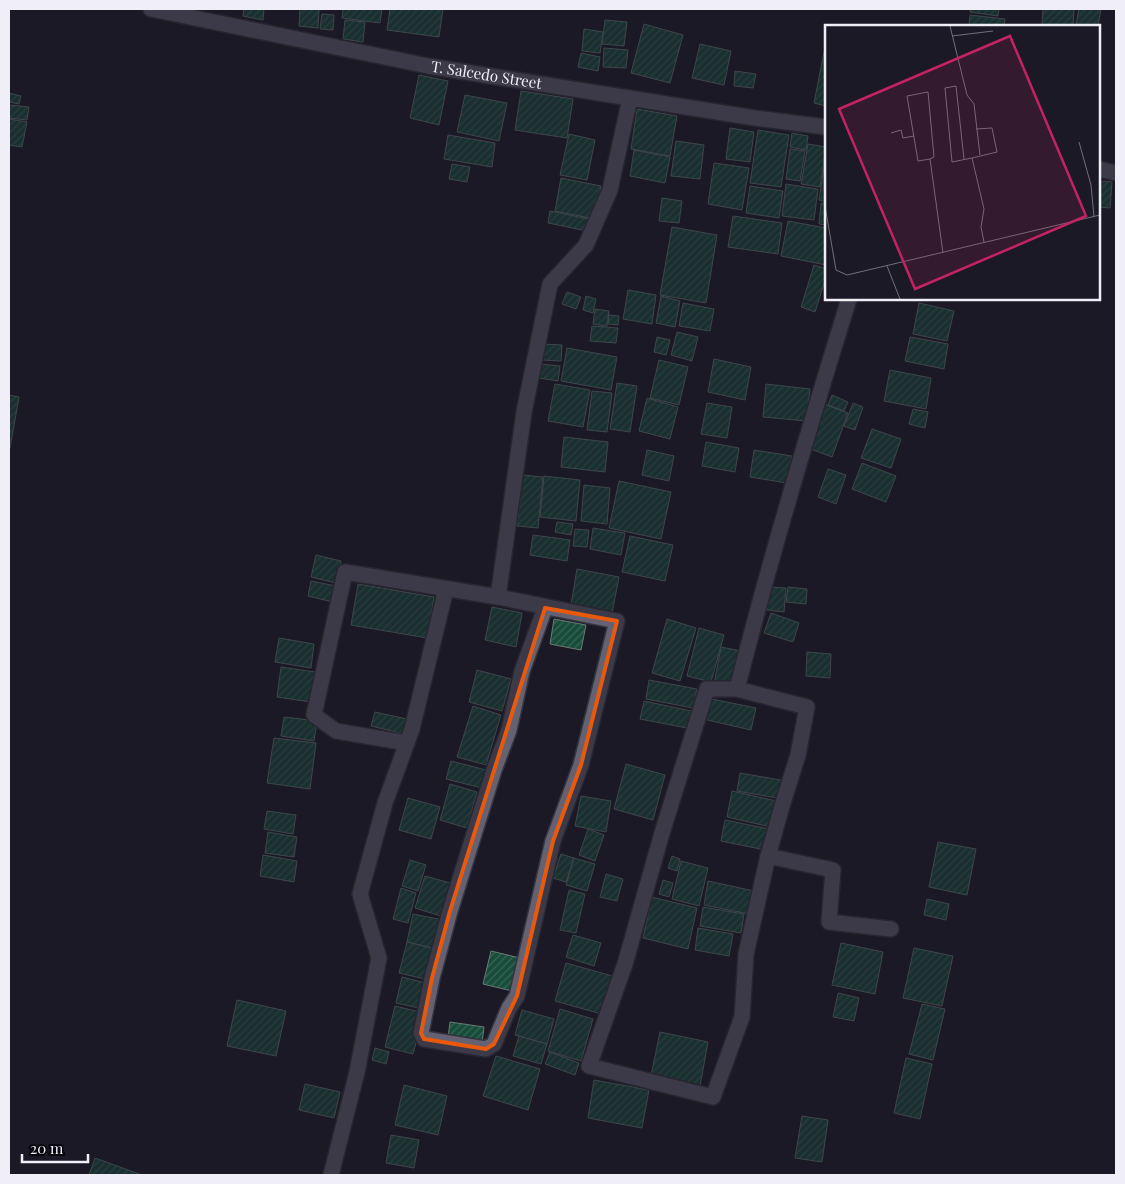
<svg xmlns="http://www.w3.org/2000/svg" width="1125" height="1184" font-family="'Playfair Display',serif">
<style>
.building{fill:url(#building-hatch);stroke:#6a7c73}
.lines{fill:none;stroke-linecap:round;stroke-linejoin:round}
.minor-casing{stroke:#35343d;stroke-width:18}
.minor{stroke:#646272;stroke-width:15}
.marked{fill:none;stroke:#e8590c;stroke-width:4;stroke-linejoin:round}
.labels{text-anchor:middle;stroke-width:4.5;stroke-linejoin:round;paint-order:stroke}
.street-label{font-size:15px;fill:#f0eff8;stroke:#06050a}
.inset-road{fill:none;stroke:#706f7a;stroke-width:1}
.view{fill:#c42363;fill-opacity:0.15;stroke:#c42363;stroke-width:2.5}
.inset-edge{fill:none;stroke:#f0eff8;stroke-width:2.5}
</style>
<defs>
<pattern id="building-hatch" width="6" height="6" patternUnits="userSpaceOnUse" patternTransform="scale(1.25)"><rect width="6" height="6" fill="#174c3a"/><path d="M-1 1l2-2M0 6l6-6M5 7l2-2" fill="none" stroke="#396657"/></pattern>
</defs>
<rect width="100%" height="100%" fill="#1b1926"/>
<!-- building -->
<g class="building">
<path d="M244,9H264L263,20L243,16Z"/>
<path d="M300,9H319L318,28L299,26Z"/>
<path d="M343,9H382L380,23L342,18Z"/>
<path d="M390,9H443L439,37L387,30Z"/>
<path d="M970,9H999L998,16L970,12Z"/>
<path d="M1043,9H1074L1073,26L1042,25Z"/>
<path d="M1079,9H1101L1098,26L1076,25Z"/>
<path d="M322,14L334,15L333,30L320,29Z"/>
<path d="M970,15L1005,19L1004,26H969Z"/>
<path d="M345,20L365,22L363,42L343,39Z"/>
<path d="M605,20L627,22L624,46L602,44Z"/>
<path d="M644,24L683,35L670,83L631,73Z"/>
<path d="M584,29L603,32L600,53L582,51Z"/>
<path d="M700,44L731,51L724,85L692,78Z"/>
<path d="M604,48L628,50L626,68L603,67Z"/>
<path d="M824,52L826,53V106L814,103Z"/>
<path d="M581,53L600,57L598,71L578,67Z"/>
<path d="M735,71L756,74L753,88L734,86Z"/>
<path d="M419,75L448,81L439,125L410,118Z"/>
<path d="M521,91L573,99L567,138L515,130Z"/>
<path d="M9,93L21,96L19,104L9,102Z"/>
<path d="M465,95L507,103L499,141L457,132Z"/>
<path d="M9,105L29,107L27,120L9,118Z"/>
<path d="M637,109L677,116L670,156L631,149Z"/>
<path d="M9,119L27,122L22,147L9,145Z"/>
<path d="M730,128L754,132L750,162L726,159Z"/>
<path d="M758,130L789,135L781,187L750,183Z"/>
<path d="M792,133L808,136L806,150L790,147Z"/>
<path d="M569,134L595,140L587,180L560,175Z"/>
<path d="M448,135L495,143L492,167L444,159Z"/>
<path d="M676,141L704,145L700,179L671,176Z"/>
<path d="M808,144L826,147L820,187L801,184Z"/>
<path d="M790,149L805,151L800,181L786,179Z"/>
<path d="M634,150L670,157L665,183L630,176Z"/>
<path d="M826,155V202L819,200Z"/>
<path d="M714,163L749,168L742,210L708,204Z"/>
<path d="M452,164L470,167L467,182L449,179Z"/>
<path d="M561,178L601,186L595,219L555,211Z"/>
<path d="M1099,181L1112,182L1110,208L1099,207Z"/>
<path d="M786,184L818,189L814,220L782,216Z"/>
<path d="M750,186L783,191L779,218L746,213Z"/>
<path d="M662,198L682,201L679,223L659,221Z"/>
<path d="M821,203L826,204V225L819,224Z"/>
<path d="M550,211L589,219L587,231L548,223Z"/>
<path d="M733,216L782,223L778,254L728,247Z"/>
<path d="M788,221L826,228V265L781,256Z"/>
<path d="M672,227L717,235L706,303L660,295Z"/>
<path d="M814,265L826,269V277L815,312L801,307Z"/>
<path d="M628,290L656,295L652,324L623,319Z"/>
<path d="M567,292L581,297L576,309L562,304Z"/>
<path d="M586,296L596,299L593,313L583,310Z"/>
<path d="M661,296L680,301L675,327L656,323Z"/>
<path d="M683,303L714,309L710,331L679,326Z"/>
<path d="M919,303L954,311L947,341L913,334Z"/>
<path d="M595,309L609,311L607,326L593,324Z"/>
<path d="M609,315L619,316L618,325L608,324Z"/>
<path d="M592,326L618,328L616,343L590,341Z"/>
<path d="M677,332L698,337L692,361L671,355Z"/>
<path d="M657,337L670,340L666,355L654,352Z"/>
<path d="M910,337L948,344L944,369L905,361Z"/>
<path d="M542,344L562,345L561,361L541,360Z"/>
<path d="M567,348L617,357L611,390L561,381Z"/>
<path d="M714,359L751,367L745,400L708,392Z"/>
<path d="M659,360L688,367L679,405L650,398Z"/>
<path d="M541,364L560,366L558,381L539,378Z"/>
<path d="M890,370L931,378L926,409L884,401Z"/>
<path d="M617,383L637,386L630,432L610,429Z"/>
<path d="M555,384L590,390L583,427L548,421Z"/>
<path d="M766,384L810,389L806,421L763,417Z"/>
<path d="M592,391L612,393L607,432L587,430Z"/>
<path d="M9,395L19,397L10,448H9Z"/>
<path d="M832,395L848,402L844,411L828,405Z"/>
<path d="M647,398L678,407L670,439L639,431Z"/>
<path d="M707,403L732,407L727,438L701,434Z"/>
<path d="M853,403L863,407L855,430L844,426Z"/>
<path d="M824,404L848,413L832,457L808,448Z"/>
<path d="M913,409L928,412L925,428L909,424Z"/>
<path d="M872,429L901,439L891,468L861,458Z"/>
<path d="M564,437L608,442L605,472L561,467Z"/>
<path d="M706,442L739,448L735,472L702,466Z"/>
<path d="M647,450L674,456L669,481L642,475Z"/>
<path d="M754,450L792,456L787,483L750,477Z"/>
<path d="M862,463L896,476L886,502L852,489Z"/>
<path d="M828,469L846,475L836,504L818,497Z"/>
<path d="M523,475L543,477L538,528L517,526Z"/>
<path d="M544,476L580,480L576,521L540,517Z"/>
<path d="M619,481L671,492L661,539L609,528Z"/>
<path d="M584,485L610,488L607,524L581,521Z"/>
<path d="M557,522L573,524L571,535L555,532Z"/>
<path d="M593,528L625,533L621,555L590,549Z"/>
<path d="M575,529L589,530L587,547L573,546Z"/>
<path d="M533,535L570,540L567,561L530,555Z"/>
<path d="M630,536L673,545L665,581L622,572Z"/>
<path d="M316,555L341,561L336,583L311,577Z"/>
<path d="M577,569L619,577L612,613L571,605Z"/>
<path d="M311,581L336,586L333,602L308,596Z"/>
<path d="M358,584L434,597L427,638L351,625Z"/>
<path d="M769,587L786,588L784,612L767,610Z"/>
<path d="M788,587L807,589L806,604L786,602Z"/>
<path d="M492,607L522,613L516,647L485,640Z"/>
<path d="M771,613L799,623L793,642L764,633Z"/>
<path d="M554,619L586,625L581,650L550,644Z"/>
<path d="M667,619L696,628L680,681L652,673Z"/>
<path d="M699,628L724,635L711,682L687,676Z"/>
<path d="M279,638L314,644L311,668L275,662Z"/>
<path d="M721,647L741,651L734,688L714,684Z"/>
<path d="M807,652L831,654L830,678L806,676Z"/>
<path d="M281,667L315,672L311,702L277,697Z"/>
<path d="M477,670L511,679L502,711L469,702Z"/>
<path d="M649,680L697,689L693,708L646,699Z"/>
<path d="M707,698L756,708L751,730L703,719Z"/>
<path d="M644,701L691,711L687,728L640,719Z"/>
<path d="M473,706L501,715L486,765L457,757Z"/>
<path d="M375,712L407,719L404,734L371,726Z"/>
<path d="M284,717L317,721L314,741L281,736Z"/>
<path d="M274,738L316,743L310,789L267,783Z"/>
<path d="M451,761L486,770L482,788L446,779Z"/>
<path d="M626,764L665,775L653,820L614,809Z"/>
<path d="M740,773L786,781L783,799L737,791Z"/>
<path d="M450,784L477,792L467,828L440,820Z"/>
<path d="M732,791L781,802L775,828L727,817Z"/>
<path d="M581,796L611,801L606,832L575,826Z"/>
<path d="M408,798L440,807L431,839L399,830Z"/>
<path d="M267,811L296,815L293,834L264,829Z"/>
<path d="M725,820L769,829L765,850L721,841Z"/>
<path d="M588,829L604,835L595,861L579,855Z"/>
<path d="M268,832L297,837L294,857L265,853Z"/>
<path d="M938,842L976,849L967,895L929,887Z"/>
<path d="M561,854L574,858L566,882L553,878Z"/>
<path d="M263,855L297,861L294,882L260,876Z"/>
<path d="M672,856L680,859L677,871L668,868Z"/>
<path d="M574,858L595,864L587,891L566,885Z"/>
<path d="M410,860L426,865L418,891L402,886Z"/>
<path d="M681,861L708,868L699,906L672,899Z"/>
<path d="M606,874L623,879L617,901L600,897Z"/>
<path d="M425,876L454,884L444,917L415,908Z"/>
<path d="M663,880L673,883L669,897L659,894Z"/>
<path d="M708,881L754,891L749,914L704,905Z"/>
<path d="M401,888L416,893L408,923L393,919Z"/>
<path d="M569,890L585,894L576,933L560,930Z"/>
<path d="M652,897L697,908L688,949L643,938Z"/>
<path d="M927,899L949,904L946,920L924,915Z"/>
<path d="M703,907L744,914L741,933L700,926Z"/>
<path d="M413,914L443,920L436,949L407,942Z"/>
<path d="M698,928L733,934L729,956L695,950Z"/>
<path d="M573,935L601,943L594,966L566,957Z"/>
<path d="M407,942L436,949L429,980L399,973Z"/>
<path d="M841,943L883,952L875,994L832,985Z"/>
<path d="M914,948L953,956L942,1006L903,998Z"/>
<path d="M491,951L520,958L512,991L483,984Z"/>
<path d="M566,963L616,977L605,1015L555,1001Z"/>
<path d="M402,977L429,984L423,1009L396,1003Z"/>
<path d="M838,993L859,998L854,1021L833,1017Z"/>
<path d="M237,1000L286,1011L276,1056L227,1046Z"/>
<path d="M922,1004L945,1009L933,1060L909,1054Z"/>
<path d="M395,1006L424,1013L413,1054L385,1047Z"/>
<path d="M560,1009L593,1019L581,1061L548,1051Z"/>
<path d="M522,1010L554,1019L547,1044L515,1035Z"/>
<path d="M450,1022L484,1027L482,1043L448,1038Z"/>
<path d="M660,1032L708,1042L700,1086L651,1076Z"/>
<path d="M519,1036L547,1044L541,1064L513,1056Z"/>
<path d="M375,1048L389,1052L386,1064L372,1060Z"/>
<path d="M550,1052L579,1063L575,1075L545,1064Z"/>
<path d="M496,1056L540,1069L528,1110L483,1096Z"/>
<path d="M906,1058L932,1064L920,1119L894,1113Z"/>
<path d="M594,1080L649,1090L642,1128L588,1118Z"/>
<path d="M305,1084L340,1092L334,1118L299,1110Z"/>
<path d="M404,1085L447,1096L438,1135L395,1125Z"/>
<path d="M802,1116L828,1120L822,1162L795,1158Z"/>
<path d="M391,1135L419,1140L414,1168L386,1163Z"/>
<path d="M95,1158L142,1175H89Z"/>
</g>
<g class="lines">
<defs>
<g id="minor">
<path id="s1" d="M151,9L428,66L755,118L826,127"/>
<path d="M1099,169L1116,173"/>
<path d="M498,597L524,412L550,284L586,245L610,190L630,98"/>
<path d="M737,689L807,707L798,755L782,806L768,856L746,954L742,1017L713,1097L589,1066L625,964L662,833L707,689H737C770,558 809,428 849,299"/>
<path d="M407,743L336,731L314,715L345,572L498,597L617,621L581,765L553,841L517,996L509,1008L494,1044L486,1049L424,1039L421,1033L432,978L450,911L494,770L509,730L522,671L545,608"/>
<path d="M768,856L833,870L829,922L891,929"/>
<path d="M331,1175L357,1072L379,958L360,894L385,803L412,729L446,589"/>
</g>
</defs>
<!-- minor casing -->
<use href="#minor" class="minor-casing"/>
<!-- minor -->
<use href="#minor" class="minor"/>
</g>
<!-- marked area -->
<path d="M0 0H1125V1184H0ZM545,608L617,621L581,765L553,841L517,996L494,1044L486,1049L424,1039L421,1033L432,978L450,911Z" fill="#1b1926" fill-opacity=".55" fill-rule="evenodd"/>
<path class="marked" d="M545,608L617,621L581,765L553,841L517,996L494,1044L486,1049L424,1039L421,1033L432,978L450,911Z"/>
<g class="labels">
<!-- street labels -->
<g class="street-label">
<text dy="5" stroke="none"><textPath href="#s1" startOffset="342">T. Salcedo Street</textPath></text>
</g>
</g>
<!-- overview -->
<g transform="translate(825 25)">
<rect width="275" height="275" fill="#1b1926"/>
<path class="inset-road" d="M125,1L142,70L149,79L155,130M127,11L168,6M66,108L76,105L78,113L89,111M254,117L266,160L269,192M147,133L159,184L156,202L159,217M105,134L93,136L82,71L103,67L109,132L105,134L118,228M139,134L131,61L120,63L127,137L147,133L172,127L167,103L151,104M0,181L11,245L22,250L275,190M62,241L75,274"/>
<path class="view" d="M185,11L261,191L90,264L14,84Z"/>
<rect width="275" height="275" class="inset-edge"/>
</g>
<!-- border -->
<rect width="1125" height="1184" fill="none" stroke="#f0eff8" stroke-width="20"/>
<!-- scale -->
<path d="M22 1154v8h66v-8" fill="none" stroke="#f0eff8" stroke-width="2.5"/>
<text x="30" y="1154" font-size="15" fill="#f0eff8" stroke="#06050a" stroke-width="4" paint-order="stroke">20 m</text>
</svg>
